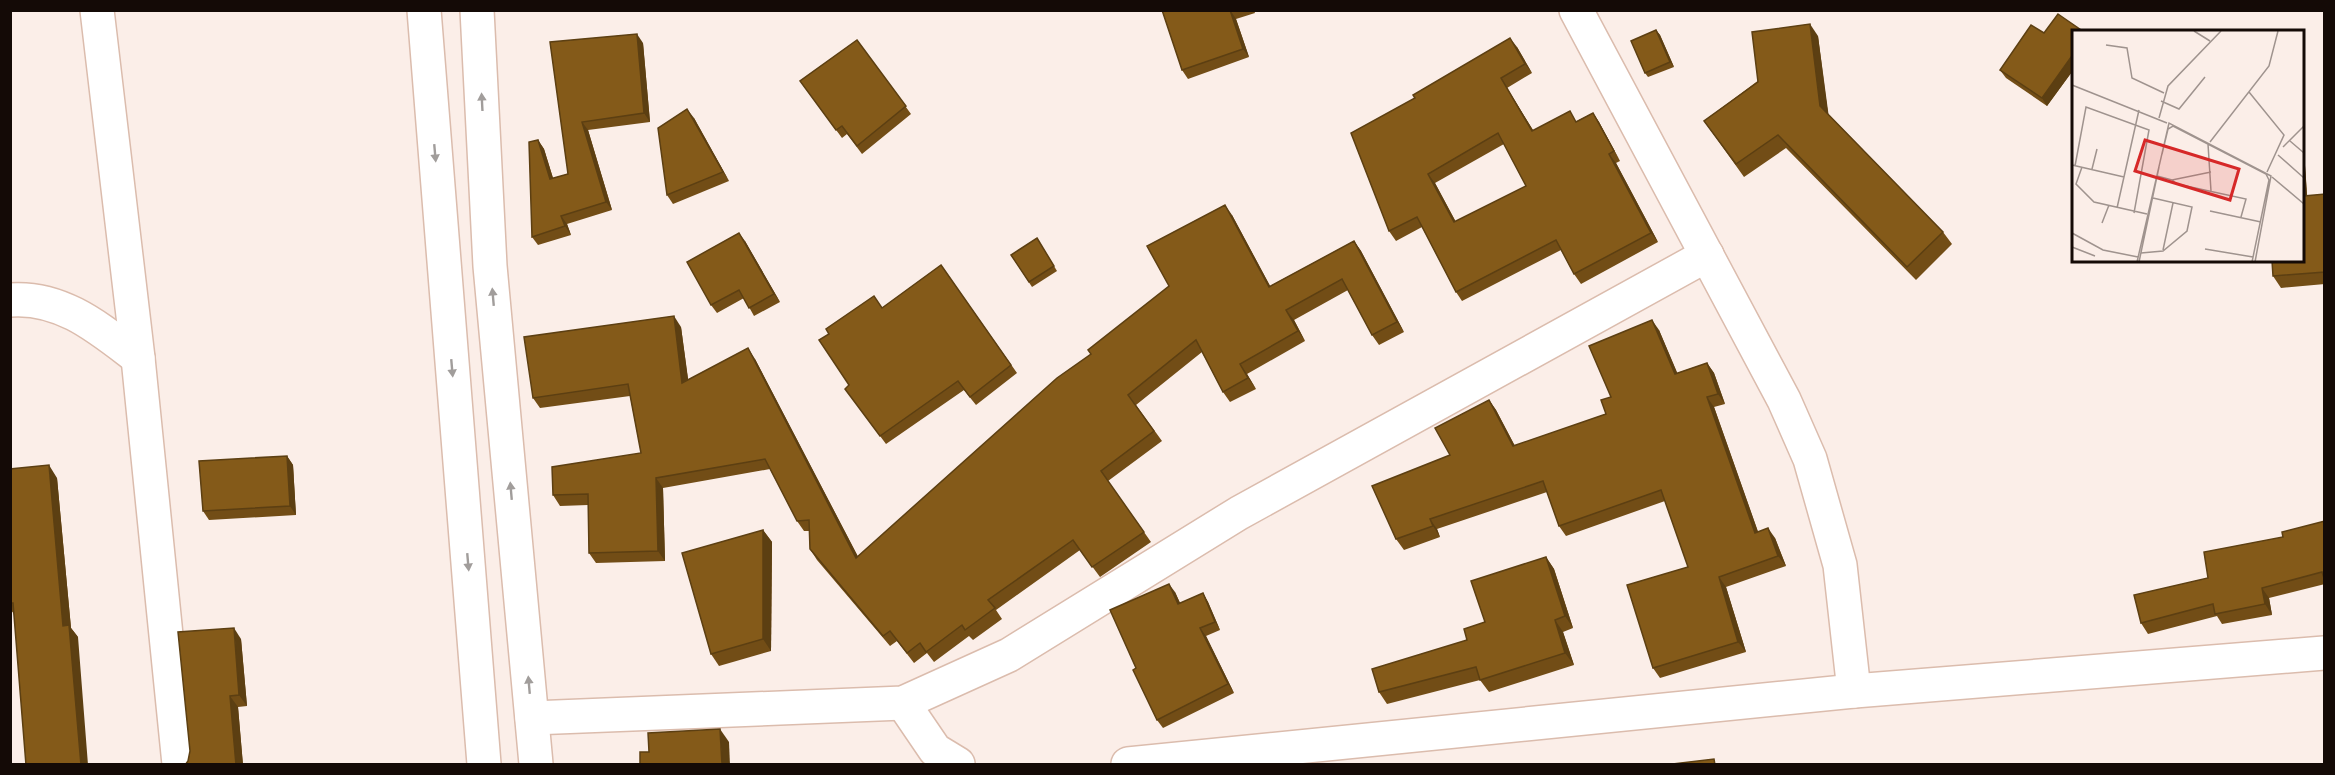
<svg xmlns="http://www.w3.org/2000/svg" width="2335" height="775" font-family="'Roboto Condensed',sans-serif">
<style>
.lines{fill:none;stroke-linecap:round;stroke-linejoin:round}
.minor-casing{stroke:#dbbcad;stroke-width:36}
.minor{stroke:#fff;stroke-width:33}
.wall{fill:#724d16;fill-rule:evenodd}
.shaded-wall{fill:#5c3f12}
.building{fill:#845a19;stroke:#5c3f12;stroke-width:1.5;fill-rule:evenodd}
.oneway{fill:#a19d9b}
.inset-road{fill:none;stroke:#9f938e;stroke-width:1.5}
.view{fill:#d62828;fill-opacity:0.15;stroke:#d62828;stroke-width:3}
.inset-edge{fill:none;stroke:#140a06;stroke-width:3}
</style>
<rect width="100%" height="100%" fill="#fbeee8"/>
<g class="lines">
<defs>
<g id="minor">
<path d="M97,10L138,358L179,764"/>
<path d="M424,10L484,764"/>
<path d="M477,10L490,266L536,764"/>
<path d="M1576,10L1784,400L1810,459L1840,565L1854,691"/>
<path d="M10,300C62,296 100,329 138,358"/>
<path d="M903,703L935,750L958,764"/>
<path d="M532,718L903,703L1009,655L1239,513L1707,255"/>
<path d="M1128,764L1854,691L2324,653"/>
</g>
</defs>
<!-- minor casing -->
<use href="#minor" class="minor-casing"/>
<!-- minor -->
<use href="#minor" class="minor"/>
</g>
<!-- wall -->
<g class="wall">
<path d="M1162,10H1254L1255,13L1236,19L1249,57L1188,79L1182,70Z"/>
<path d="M1656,30L1660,35L1674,67L1648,77L1645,73Z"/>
<path d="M2074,32V69L2047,106L2006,78L2000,70L2044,33Z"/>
<path d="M1818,36L1828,114L1943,232L1952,244L1916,280L1786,148L1744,177L1704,121Z"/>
<path d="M857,40L911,114L862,154L847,134L842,138L800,81Z"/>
<path d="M550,42L643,43L650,122L588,130L612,210L567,224L571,235L538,245L532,237L538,140L544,149L553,178L568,174Z"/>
<path d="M1517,47L1532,73L1507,88L1533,130L1577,121L1593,113L1599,122L1620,161L1616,163L1658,242L1581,284L1574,274L1561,250L1462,301L1456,292L1422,227L1396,241L1389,231L1351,133ZM1504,144L1526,186L1456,222L1435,183Z"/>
<path d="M694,118L729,181L673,204L667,195Z"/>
<path d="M2304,151L2307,196L2325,194V284L2281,288L2273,276L2304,261Z"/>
<path d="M1232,215L1270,286L1354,241L1361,251L1404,332L1379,345L1372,335L1348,290L1294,320L1305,341L1247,374L1256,389L1230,402L1223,392L1202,352L1136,405L1162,441L1108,481L1151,542L1100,577L1080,550L996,610L1002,619L973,640L969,636L934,662L927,653L914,663L897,641L890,646L817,560L810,549L809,531H804L797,521L770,469L663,488L665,561L596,563L589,553L588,505L560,506L553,495L641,453L630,396L540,408L533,398L681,327L688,380L755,359L858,557L1169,286Z"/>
<path d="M1037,238L1057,271L1032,287L1011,255Z"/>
<path d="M745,241L780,302L754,316L744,298L717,313L711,305Z"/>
<path d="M941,265L1017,373L976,405L964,390L886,444L851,397L849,385L882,308Z"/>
<path d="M1659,330L1677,373L1707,363L1714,373L1725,404L1714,407L1758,532L1775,538L1786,566L1726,587L1746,652L1660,678L1653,668L1688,567L1665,501L1566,536L1559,526L1547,492L1437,529L1440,537L1404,550L1396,539L1450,455L1489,400L1496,410L1515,446L1606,414L1611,397Z"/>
<path d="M287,456L293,465L296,515L209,520L203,511Z"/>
<path d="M10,469L57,478L71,628L78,637L14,614L10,609Z"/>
<path d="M2325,521V584L2269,598L2272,615L2222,624L2217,616L2148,634L2141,623L2283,537Z"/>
<path d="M763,530L772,542L771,651L719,666L711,654Z"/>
<path d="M1546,557L1554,569L1573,628L1563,632L1574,665L1489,692L1480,680L1387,704L1379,692L1467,640L1485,622Z"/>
<path d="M1175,592L1180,603L1203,593L1208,602L1220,630L1206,636L1234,693L1163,728L1157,720L1136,668Z"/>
<path d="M241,639L247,706L238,707L243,765H185L188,761Z"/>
</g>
<!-- shaded-wall -->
<g class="shaded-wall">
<path d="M1230,10L1236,19L1249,57L1243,49Z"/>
<path d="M1810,24L1818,36L1829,118L1820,106Z"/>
<path d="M1656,30L1660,35L1674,67L1670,62Z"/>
<path d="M637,34L643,43L650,122L644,113Z"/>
<path d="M1510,38L1517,47L1532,73L1525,64Z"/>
<path d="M2074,53V69L2047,106L2042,98Z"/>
<path d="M1501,78L1507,88L1539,140L1532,131Z"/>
<path d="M687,109L694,118L729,181L723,172Z"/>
<path d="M1593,113L1599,122L1620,161L1614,151Z"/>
<path d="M582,122L588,130L612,210L606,202Z"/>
<path d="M538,140L544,149L556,188L550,179Z"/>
<path d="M2304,151L2308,208L2304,201Z"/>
<path d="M1609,154L1616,163L1658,242L1651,233Z"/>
<path d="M1428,174L1435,183L1461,232L1454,222Z"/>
<path d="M1225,205L1232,215L1276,297L1269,287Z"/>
<path d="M561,216L567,224L571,235L565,226Z"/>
<path d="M739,233L745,241L780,302L774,294Z"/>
<path d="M1354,241L1361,251L1404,332L1397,322Z"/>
<path d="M1286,310L1294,320L1305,341L1298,331Z"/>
<path d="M674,316L681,327L690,393L682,383Z"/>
<path d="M1652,320L1659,330L1682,384L1675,374Z"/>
<path d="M748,348L755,359L864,568L856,558Z"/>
<path d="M1707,363L1714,373L1725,404L1718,394Z"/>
<path d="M1240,364L1247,374L1256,389L1248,378Z"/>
<path d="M1707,397L1714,407L1762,543L1755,533Z"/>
<path d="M1489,400L1496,410L1520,456L1513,446Z"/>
<path d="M287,456L293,465L296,515L290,506Z"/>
<path d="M49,465L57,478L71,628L78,637L88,765H81L63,626Z"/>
<path d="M656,478L663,488L665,561L658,551Z"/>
<path d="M1430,519L1437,529L1440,537L1433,526Z"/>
<path d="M1768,528L1775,538L1786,566L1778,556Z"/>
<path d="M763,530L772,542L771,651L763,639Z"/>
<path d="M1546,557L1554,569L1573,628L1565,616Z"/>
<path d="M1719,577L1726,587L1746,652L1738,642Z"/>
<path d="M1169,584L1175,592L1184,612L1178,604Z"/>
<path d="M2262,588L2269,598L2272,615L2265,604Z"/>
<path d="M1203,593L1208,602L1220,630L1215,622Z"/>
<path d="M1555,620L1563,632L1574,665L1565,653Z"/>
<path d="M234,628L241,639L247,706L239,695Z"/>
<path d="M1200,628L1206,636L1234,693L1228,684Z"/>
<path d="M230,696L238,707L243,765H236Z"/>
<path d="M720,729L729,742L730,765H722Z"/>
</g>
<!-- building -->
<g class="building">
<path d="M1162,10H1230L1243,49L1182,70Z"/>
<path d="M2058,14L2084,32H2074V53L2042,98L2000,70L2031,25L2044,33Z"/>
<path d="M1810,24L1820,106L1943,232L1907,267L1778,135L1736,164L1704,121L1758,82L1752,32Z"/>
<path d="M1656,30L1670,62L1645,73L1631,41Z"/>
<path d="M637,34L644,113L582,122L606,202L561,216L565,226L532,237L529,142L538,140L550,179L568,174L550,42Z"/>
<path d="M1510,38L1525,64L1501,78L1532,131L1570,111L1576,122L1593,113L1614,151L1609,154L1651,233L1574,274L1556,240L1456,292L1417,217L1389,231L1351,133L1415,98L1413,95ZM1498,133L1526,186L1454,222L1428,174Z"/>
<path d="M857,40L906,106L857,146L842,126L836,130L800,81Z"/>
<path d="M687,109L723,172L667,195L658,128Z"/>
<path d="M2325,194V272L2273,276L2272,261H2304V196Z"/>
<path d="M1225,205L1269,287L1354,241L1397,322L1372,335L1342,279L1286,310L1298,331L1240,364L1248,378L1223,392L1196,340L1128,395L1154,431L1101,471L1144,532L1092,567L1073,540L988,600L995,608L965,630L962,625L926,652L920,643L907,653L890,631L883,636L810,549L809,520L797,521L765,459L656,478L658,551L589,553L588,494L553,495L552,467L641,453L628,384L533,398L524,337L674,316L682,383L748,348L856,558L1057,378L1091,354L1088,350L1169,286L1147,246Z"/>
<path d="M739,233L774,294L749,308L739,290L711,305L687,262Z"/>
<path d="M1037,238L1054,266L1029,282L1011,255Z"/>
<path d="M941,265L1011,365L970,397L958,381L880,436L845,389L849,385L819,340L829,334L826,329L874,296L882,308Z"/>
<path d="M1652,320L1675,374L1707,363L1718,394L1707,397L1755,533L1768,528L1778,556L1719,577L1738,642L1653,668L1627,585L1688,567L1661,490L1559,526L1543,481L1430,519L1433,526L1396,539L1372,486L1450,455L1435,428L1489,400L1513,446L1606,414L1601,400L1611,397L1589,346Z"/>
<path d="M287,456L290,506L203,511L199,461Z"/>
<path d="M49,465L63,626L69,625L81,765H26L13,603H10V469Z"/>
<path d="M2325,521V581L2322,572L2262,588L2265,604L2215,614L2213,604L2141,623L2134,595L2208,578L2204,552L2283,537L2282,532Z"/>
<path d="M763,530V639L711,654L682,553Z"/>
<path d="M1546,557L1565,616L1555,620L1565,653L1480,680L1476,667L1379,692L1372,669L1467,640L1464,629L1485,622L1471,581Z"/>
<path d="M1169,584L1178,604L1203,593L1215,622L1200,628L1228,684L1157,720L1133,670L1136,668L1110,610Z"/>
<path d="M234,628L239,695L230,696L236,765H185L188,761L190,751L178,632Z"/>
<path d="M720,729L722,765H640V752H649L648,733Z"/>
<path d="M1714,759L1715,765H1664Z"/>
</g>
<!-- one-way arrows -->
<defs><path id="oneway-solid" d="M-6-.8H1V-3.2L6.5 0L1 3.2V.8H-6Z" transform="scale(1.5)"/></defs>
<g class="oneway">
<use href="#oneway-solid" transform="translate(482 102) rotate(-93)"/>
<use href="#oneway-solid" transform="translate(435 153) rotate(85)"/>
<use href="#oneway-solid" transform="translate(493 297) rotate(-95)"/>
<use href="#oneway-solid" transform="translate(452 368) rotate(85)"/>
<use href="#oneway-solid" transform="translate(511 491) rotate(-95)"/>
<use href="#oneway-solid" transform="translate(468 562) rotate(85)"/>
<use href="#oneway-solid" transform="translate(529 685) rotate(-95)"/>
</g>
<!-- overview -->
<g transform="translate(2072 30)">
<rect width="232" height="232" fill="#fbeee8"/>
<path class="inset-road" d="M122,1L138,11M34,15L55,18L60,48L92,63M0,55L95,93M177,62L212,105L195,142M89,71L107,79L133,47M87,88L96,56L149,1M218,111L232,123M138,112L197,36L206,1M136,114L139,161M211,117L232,96M90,124L96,99L101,96L194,144L197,150L180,232M206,125L232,148M0,135L52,147M3,136L14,77L77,100L62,183M10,137L4,154L22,172L75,184M20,139L25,119M85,146L100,150L139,142M200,147L232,174M100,150L105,154L174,169L169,187M45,178L67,80M138,181L189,192M30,193L37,175M0,203L31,220L66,227M0,217L23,226M133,219L181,227M91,220L101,173M69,223L91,221L115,201L120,177L81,168M65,232L97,93L199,146L183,232M67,232L87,137"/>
<path class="view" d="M73,110L167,139L158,170L63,141Z"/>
<rect width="232" height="232" class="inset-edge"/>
</g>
<!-- border -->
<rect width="2335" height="775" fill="none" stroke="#140a06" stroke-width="24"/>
</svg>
